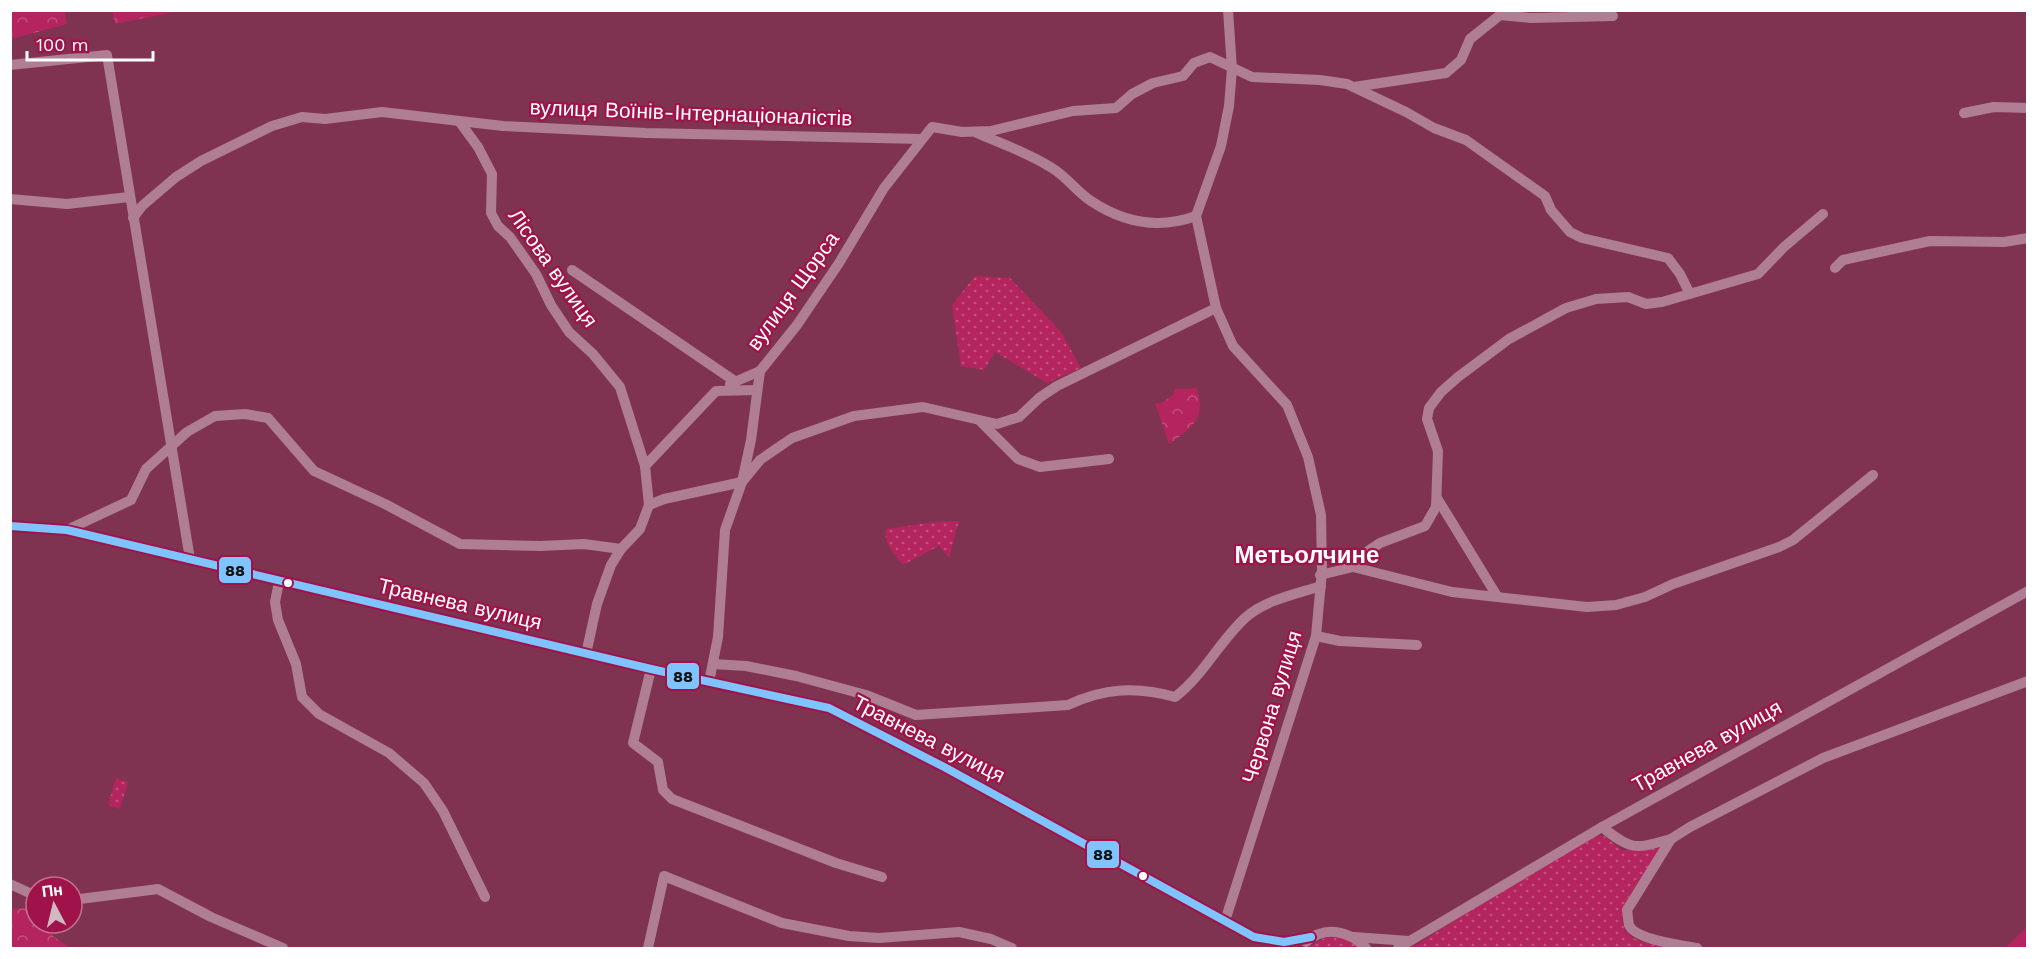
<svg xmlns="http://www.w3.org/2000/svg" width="2038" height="959" font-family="'Work Sans',sans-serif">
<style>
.grass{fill:url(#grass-dots)}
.forest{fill:url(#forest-crowns)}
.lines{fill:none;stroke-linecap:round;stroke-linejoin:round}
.minor{stroke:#af7e92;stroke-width:10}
.bus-1-casing{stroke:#9f134a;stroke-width:12}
.bus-1{stroke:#80c4ff;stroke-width:8}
.bus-dot{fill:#fff;stroke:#9f134a;stroke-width:2}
.labels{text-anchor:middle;stroke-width:4.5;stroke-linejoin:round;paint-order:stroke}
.street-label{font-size:21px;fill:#fff;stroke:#9f134a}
.quarter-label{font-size:24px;font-weight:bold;fill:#fff;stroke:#9f134a}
.line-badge{stroke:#9f134a;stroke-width:2}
.pale-badge-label{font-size:16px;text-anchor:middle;font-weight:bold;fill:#111}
</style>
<defs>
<pattern id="grass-dots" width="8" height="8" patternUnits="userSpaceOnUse" patternTransform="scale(1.5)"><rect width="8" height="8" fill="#b4245f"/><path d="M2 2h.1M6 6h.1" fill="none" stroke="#c3507f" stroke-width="1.8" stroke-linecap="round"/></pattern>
<pattern id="forest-crowns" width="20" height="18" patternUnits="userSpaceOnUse" patternTransform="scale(1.5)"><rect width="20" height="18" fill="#b4245f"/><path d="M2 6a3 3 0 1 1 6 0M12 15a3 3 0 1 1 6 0" fill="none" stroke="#c3507f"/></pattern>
</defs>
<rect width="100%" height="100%" fill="#7f3351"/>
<!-- grass -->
<g class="grass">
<path d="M975,276L1010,278L1061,332L1081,368L1047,383L995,352L984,370L961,366L952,305Z"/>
<path d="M959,521L949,558L939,546L903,565C895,555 883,543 886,529L934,522Z"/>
<path d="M116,778L128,782L120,809L108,805Z"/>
<path d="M1593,834L1604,836L1622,850L1665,848C1652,865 1610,908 1626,931C1635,944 1659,945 1673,948H1411Z"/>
<path d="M1326,937L1345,938L1360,948H1307Z"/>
</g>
<!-- forest -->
<g class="forest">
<path d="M11,10L65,11L67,24L11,39Z"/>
<path d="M112,11V10L179,11L115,24Z"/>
<path d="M1197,388C1206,419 1193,427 1169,444L1155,403H1161L1173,395L1175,389Z"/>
<path d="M27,908L36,913V923H46L53,936L70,948H11V909Z"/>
<path d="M2027,927V948H2005Z"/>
</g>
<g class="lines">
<!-- minor -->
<g class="minor">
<path d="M10,65L107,55L190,559"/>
<path d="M1354,87L1446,73L1461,60L1470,39L1500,15L1531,18L1613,16"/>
<path d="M1964,113L1994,107L2028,108"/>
<path d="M459,121L478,147L492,174L491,213L498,226L510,237L536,274L551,305L569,332L593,354L620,387L645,466"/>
<path d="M977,133C1002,144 1029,153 1052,168C1067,177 1077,192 1091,201C1124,223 1160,229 1196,216"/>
<path d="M10,199L67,204L129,197"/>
<path d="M133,218L142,206L176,177L201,161L272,126L302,117L325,119L382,112L503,126L646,133L922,139"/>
<path d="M1835,268L1843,260L1930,241L2004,242L2028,238"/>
<path d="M572,270L736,382"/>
<path d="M730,384L760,371"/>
<path d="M981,422L1018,459L1040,467L1109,459"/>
<path d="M1437,498L1497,596"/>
<path d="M649,505L645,466L716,391L756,390"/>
<path d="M10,526L67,530L651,669L829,708L946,768L1254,937L1284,942L1311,937"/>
<path d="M67,530L131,500L146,469L187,432L215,416L245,414L268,418L314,471L385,504L460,544L540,546L584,544L621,549"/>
<path d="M1353,567L1452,592L1587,607L1616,605L1645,597L1673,584L1779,547L1793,540L1873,475"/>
<path d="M1320,575L1353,567L1356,559L1380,543L1425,526L1436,507L1438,451L1427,419L1429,408L1441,392L1458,377L1509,339L1566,308L1596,299L1628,297L1646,304L1662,302L1758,274L1784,247L1823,214"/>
<path d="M279,582L275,602L278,620L296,664L302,697L319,714L389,753L424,783L443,811L485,897"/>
<path d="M1316,636L1340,641L1417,645"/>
<path d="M586,654L597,604L611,565L621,549L640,529L649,505L664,499L742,482L760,460L792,438L854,416L923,407L997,424L1019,417L1039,398L1057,386L1216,308"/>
<path d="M713,664L746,666L796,676L866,695L916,715L1068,705C1104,688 1137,686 1175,697C1203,676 1219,642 1245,618C1265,600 1296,594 1321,586"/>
<path d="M651,669L633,743L658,762L663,790L672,799L836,863L882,877"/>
<path d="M709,682L718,637L725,530L742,482L751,440L760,371L797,325L839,263L884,188L932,127L962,132L991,131L1073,111L1116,108L1132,94L1153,83L1183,76L1194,63L1210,57L1252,77L1320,80L1347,84L1406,112L1434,128L1466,140L1545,196L1551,210L1570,232L1582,238L1668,258L1680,274L1690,294"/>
<path d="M1602,827C1632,851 1635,849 1671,839"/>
<path d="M10,884L36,896"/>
<path d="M72,900L158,889L211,917L283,948"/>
<path d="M1225,921L1316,636L1322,571L1321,515L1308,457L1287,405L1233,346L1216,308L1196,216L1221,146L1229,106L1232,69L1228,10"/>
<path d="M1354,937L1409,941"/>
<path d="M1306,942C1325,925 1350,931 1366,948"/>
<path d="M648,948L664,876L782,923L849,936L879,938L959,932L991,939L1012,948"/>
<path d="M1398,948L1602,827L2028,591"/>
<path d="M1697,948C1682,945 1635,940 1629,925C1628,921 1628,915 1627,910L1671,839L1690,827L1823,758L2028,681"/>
</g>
<defs>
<path id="bus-1" d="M10,526L67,530L651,669L829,708L946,768L1254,937L1284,942L1311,937"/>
</defs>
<!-- bus-1 casing -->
<use href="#bus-1" class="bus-1-casing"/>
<!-- bus-1 -->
<use href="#bus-1" class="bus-1"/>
</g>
<!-- markers -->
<g class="bus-dot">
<circle cx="288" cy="583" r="5"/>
<circle cx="1143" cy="876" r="5"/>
</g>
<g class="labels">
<!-- street labels -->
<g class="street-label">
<text transform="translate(691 113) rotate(2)" y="7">вулиця Воїнів-Інтернаціоналістів</text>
<text transform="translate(553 268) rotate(55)" y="7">Лісова вулиця</text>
<text transform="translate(793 291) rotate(-54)" y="7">вулиця Щорса</text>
<text transform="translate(460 604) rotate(13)" y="7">Травнева вулиця</text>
<text transform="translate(1272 707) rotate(-73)" y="7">Червона вулиця</text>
<text transform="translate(929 739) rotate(27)" y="7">Травнева вулиця</text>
<text transform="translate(1707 746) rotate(-29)" y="7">Травнева вулиця</text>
</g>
<!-- quarter labels -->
<g class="quarter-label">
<text x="1307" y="563">Метьолчине</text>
</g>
</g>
<g class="line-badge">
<rect x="218" y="556" width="34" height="28" rx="6" fill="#80c4ff"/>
<rect x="666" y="662" width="34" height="28" rx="6" fill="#80c4ff"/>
<rect x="1086" y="840" width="34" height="29" rx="6" fill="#80c4ff"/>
</g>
<g class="pale-badge-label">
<text x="235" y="576">88</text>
<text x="683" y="682">88</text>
<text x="1103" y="860">88</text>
</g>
<!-- border -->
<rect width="2038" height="959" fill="none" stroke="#ffffff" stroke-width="24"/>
<!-- north arrow -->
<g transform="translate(54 905) rotate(353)"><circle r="28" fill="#9f134a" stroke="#c57192" stroke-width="1.5"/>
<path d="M0-4.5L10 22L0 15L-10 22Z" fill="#d2b8c2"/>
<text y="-9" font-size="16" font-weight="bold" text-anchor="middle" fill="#ffffff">Пн</text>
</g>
<!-- scale -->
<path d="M27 51v9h126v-9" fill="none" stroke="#ffffff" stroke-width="3"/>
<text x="36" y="51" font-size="18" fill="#ffffff" stroke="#9f134a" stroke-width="4.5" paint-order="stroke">100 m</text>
</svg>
